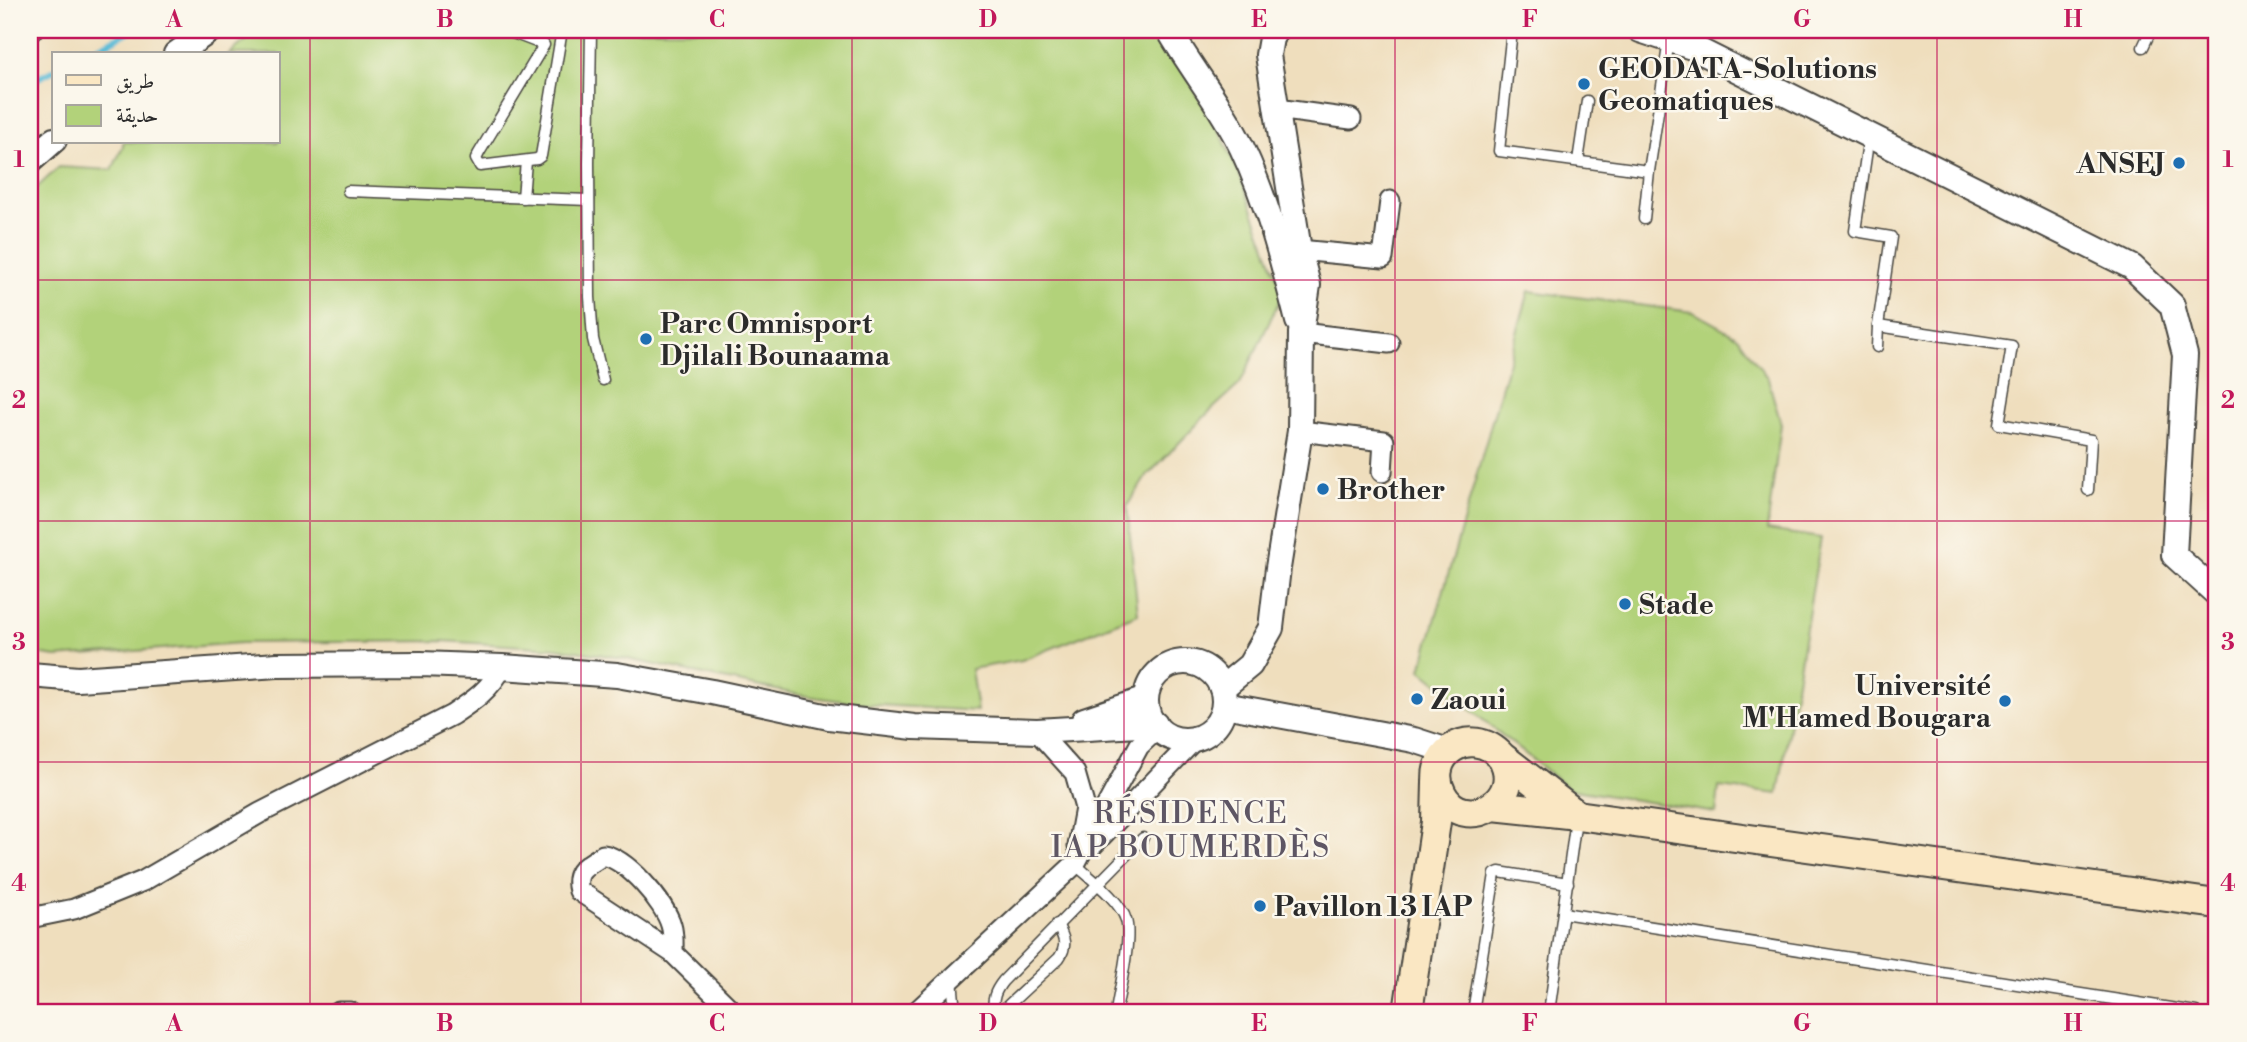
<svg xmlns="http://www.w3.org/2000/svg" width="2247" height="1042" font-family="'Libre Bodoni',Amiri,serif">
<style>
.green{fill:#b2d27a;stroke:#6e7e52;stroke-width:2}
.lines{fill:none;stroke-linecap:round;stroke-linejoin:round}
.stream{stroke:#58bad6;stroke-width:6}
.service-casing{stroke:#484641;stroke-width:13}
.minor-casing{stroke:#484641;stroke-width:23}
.tertiary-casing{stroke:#484641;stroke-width:28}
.secondary-casing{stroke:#484641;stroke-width:32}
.service{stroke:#fff;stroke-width:10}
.minor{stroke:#fff;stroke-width:19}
.tertiary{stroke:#fff;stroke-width:24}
.secondary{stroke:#fae7c3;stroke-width:28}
.grid{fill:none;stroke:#c2185b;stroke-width:2;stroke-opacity:0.55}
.poi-dot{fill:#1f6fb2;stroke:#fbf7ec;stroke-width:2.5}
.labels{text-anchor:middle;stroke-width:5;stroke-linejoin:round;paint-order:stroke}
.poi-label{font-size:28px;font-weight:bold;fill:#2b2b2b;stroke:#fbf7ec;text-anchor:start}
.neighbourhood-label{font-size:30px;letter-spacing:2px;fill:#5e5664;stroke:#fbf7ec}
.neatline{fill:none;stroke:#c2185b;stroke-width:2.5}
.grid-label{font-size:23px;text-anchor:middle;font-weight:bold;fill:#c2185b}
</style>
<rect width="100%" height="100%" fill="#fbf7ec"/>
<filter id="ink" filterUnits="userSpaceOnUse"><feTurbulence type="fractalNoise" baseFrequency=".0143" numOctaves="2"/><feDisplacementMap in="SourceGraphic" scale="14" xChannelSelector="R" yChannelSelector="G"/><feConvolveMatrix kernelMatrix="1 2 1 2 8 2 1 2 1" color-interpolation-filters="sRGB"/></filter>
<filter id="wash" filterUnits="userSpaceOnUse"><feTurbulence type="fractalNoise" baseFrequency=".00686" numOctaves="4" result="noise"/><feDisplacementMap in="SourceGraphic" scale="28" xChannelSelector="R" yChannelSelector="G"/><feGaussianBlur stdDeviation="1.57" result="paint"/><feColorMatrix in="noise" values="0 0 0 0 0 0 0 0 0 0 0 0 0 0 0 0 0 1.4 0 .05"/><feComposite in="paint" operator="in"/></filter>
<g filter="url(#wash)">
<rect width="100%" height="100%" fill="#efdebd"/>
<!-- green -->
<g class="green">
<path d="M259,30H1159L1221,134L1239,173L1283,293L1240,384L1207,414L1146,477L1127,506L1138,614L1022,660L971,669L977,711L862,704L800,695L623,658L555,648L442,641L241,643L56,657L30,653V194L59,167L112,170L123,146V142H278V54H229Z"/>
<path d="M1529,291L1693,312L1738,337L1768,379L1781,424L1767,530L1821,538L1778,794L1719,787L1716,813L1569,789L1421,670Z"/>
</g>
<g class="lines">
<!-- stream -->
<g class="stream">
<path d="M86,54L132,30"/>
<path d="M30,82L54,70"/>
</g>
</g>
</g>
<g filter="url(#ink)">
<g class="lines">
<defs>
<g id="service">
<path d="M505,30L544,45L479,153L476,159L480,166L537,159L541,156L562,30"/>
<path d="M591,30L589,163L590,297L593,339L603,380"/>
<path d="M1512,30L1499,151L1649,171L1669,40"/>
<path d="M2143,47L2151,30"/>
<path d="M1869,136L1855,231L1891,237L1878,326L2012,346L1999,424L2091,440L2088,490"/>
<path d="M1578,161L1587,101"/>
<path d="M348,191L589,200"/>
<path d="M523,198L526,161"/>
<path d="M1644,219L1649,171"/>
<path d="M1877,347L1878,326"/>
<path d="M1075,864C1090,878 1120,900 1126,920C1132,939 1119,991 1116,1012"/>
<path d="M1563,913L2196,1012"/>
<path d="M952,979L955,1012"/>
<path d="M994,1012C992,999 995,991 1003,981L1143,838"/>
<path d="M1001,1012L1059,958C1068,945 1064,938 1057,924"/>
<path d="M1473,1012L1495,874L1499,872L1568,883"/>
<path d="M1549,1012L1576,819"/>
</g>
<g id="minor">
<path d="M30,31L32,30"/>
<path d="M1277,109L1351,119"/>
<path d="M1299,250L1383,258L1390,201"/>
<path d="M1301,333L1389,343"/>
<path d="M1300,431L1384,441L1382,472"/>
<path d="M1037,731L1075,773L1085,808L1078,846"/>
<path d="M1093,845L1195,739"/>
<path d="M30,918L74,909L143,881L260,813L452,715C473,701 490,690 502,667"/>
<path d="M673,953C673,944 674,934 671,925C665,903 626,858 603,855C588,866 573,869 579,891L673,953L733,1012"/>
<path d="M339,1012H350"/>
<path d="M916,1012L1075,864L1139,746L1157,729"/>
</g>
<g id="tertiary">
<path d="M1169,30C1192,70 1222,106 1242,148C1268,203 1283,262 1298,321"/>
<path d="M1640,30L1692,47L2132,267L2172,305L2185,355L2174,555L2217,594"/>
<path d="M176,54L210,30"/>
<path d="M30,161L54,140"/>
<circle cx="1185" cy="701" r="39"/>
<path d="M30,675L78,679L277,665L421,664L502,667L617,675L712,692L829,717L914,727L1037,731L1155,724"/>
<path d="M1222,688L1250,665L1271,628L1278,568L1300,431L1301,333L1308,285L1299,250L1268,55L1271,38L1276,30"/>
<path d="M1224,705L1414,740L1448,751"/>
<path d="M1084,720L1146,699"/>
</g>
<g id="secondary">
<path d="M1493,806L1577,815L1502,757C1470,722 1422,756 1442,794C1463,835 1527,801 1502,757"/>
<path d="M1577,815L2217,904"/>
<path d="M1408,1012L1436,822L1437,782"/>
</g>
</defs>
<!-- service casing -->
<use href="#service" class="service-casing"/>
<!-- minor casing -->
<use href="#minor" class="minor-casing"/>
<!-- tertiary casing -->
<use href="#tertiary" class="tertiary-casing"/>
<!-- secondary casing -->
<use href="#secondary" class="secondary-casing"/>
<!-- service -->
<use href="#service" class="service"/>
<!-- minor -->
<use href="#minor" class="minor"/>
<!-- tertiary -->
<use href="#tertiary" class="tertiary"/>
<!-- secondary -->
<use href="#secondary" class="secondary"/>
</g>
</g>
<!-- grid -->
<path class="grid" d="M310,30V1012M581,30V1012M852,30V1012M1124,30V1012M1395,30V1012M1666,30V1012M1937,30V1012M30,280H2217M30,521H2217M30,762H2217"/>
<!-- markers -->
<g class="poi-dot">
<circle cx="1584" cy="84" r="7"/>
<circle cx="2179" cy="163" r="7"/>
<circle cx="646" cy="339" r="7"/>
<circle cx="1323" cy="489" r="7"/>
<circle cx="1625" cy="604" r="7"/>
<circle cx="1417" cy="699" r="7"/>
<circle cx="2005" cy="701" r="7"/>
<circle cx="1260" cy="906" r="7"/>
</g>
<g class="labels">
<!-- poi labels -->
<g class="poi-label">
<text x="1598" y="78">GEODATA-Solutions<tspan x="1598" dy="32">Geomatiques</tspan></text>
<text x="2165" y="173" text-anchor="end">ANSEJ</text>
<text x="660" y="333">Parc Omnisport<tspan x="660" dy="32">Djilali Bounaama</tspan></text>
<text x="1337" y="499">Brother</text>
<text x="1639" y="614">Stade</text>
<text x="1991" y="695" text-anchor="end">Université<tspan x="1991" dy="32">M'Hamed Bougara</tspan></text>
<text x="1431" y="709">Zaoui</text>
<text x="1274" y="916">Pavillon 13 IAP</text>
</g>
<!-- neighbourhood labels -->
<g class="neighbourhood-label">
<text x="1191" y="823">RÉSIDENCE<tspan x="1191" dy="34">IAP BOUMERDÈS</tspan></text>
</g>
</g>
<!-- margin -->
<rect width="2247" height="1042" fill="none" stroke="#fbf7ec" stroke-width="77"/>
<!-- legend -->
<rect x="52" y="52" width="228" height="91" fill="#fbf7ec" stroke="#a8a59f" stroke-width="2"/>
<rect x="66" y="75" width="35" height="10" fill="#fae7c3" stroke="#a8a59f" stroke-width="2"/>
<text x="116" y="88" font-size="21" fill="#2b2b2b">طريق</text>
<rect x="66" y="105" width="35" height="21" fill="#b2d27a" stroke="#a8a59f" stroke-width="2"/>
<text x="116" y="122" font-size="21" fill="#2b2b2b">حديقة</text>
<rect x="38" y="38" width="2170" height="966" class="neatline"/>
<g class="grid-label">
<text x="174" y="27">A</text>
<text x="445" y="27">B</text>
<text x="717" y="27">C</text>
<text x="988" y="27">D</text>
<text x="1259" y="27">E</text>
<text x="1530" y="27">F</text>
<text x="1802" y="27">G</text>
<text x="2073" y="27">H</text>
<text x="19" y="167">1</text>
<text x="2228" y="167">1</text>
<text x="19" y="408">2</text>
<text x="2228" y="408">2</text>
<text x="19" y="650">3</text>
<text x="2228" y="650">3</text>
<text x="19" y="891">4</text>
<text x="2228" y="891">4</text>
<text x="174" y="1031">A</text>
<text x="445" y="1031">B</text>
<text x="717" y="1031">C</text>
<text x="988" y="1031">D</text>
<text x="1259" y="1031">E</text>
<text x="1530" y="1031">F</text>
<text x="1802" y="1031">G</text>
<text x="2073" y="1031">H</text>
</g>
</svg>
